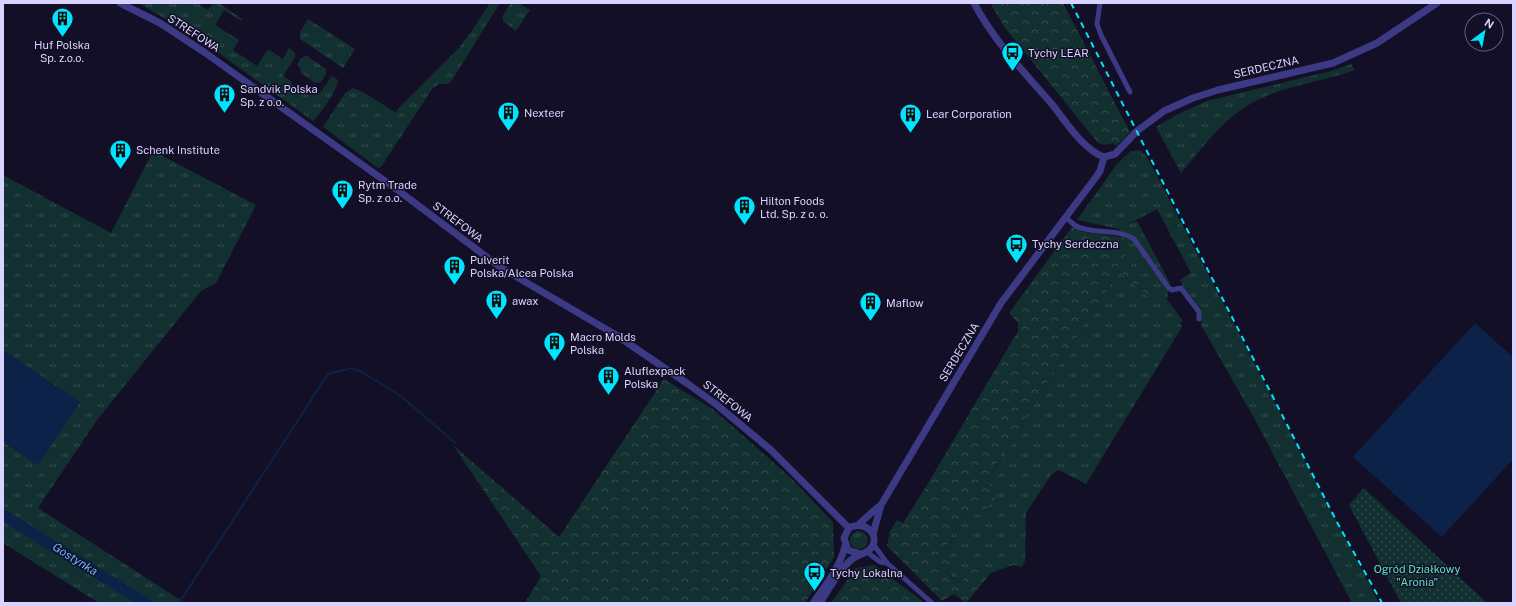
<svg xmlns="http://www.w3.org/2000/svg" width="1516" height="606" font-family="'Public Sans',sans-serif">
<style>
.grass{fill:url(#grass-tufts)}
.forest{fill:url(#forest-crowns)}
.garden{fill:url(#garden-dots)}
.water{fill:#0c2248}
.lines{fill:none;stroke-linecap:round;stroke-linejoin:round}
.stream{stroke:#0c2248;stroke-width:2}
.river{stroke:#0c2248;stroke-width:11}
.minor{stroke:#3d3a85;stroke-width:5}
.tertiary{stroke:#3d3a85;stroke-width:7}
.rail{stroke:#00e5ff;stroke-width:2;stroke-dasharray:6 5;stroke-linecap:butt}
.labels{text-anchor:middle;stroke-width:3;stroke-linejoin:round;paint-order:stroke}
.street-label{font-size:11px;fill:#d9d4ff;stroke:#130f26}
.poi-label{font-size:11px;fill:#d9d4ff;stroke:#130f26;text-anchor:start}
.park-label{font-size:11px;fill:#5fe0c0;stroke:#130f26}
.water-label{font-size:12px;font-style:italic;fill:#62b6ff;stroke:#130f26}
</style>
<defs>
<pattern id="grass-tufts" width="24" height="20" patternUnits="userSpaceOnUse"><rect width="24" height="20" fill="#12302f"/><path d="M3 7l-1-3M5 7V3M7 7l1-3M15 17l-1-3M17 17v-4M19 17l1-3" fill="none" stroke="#344d4e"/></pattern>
<pattern id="forest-crowns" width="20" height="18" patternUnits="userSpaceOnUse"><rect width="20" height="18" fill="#12302f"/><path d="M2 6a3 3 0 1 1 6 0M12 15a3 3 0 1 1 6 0" fill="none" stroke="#344d4e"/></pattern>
<pattern id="garden-dots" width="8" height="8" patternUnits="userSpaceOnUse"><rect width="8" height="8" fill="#12302f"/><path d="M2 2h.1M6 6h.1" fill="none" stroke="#344d4e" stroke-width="1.8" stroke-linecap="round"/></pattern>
</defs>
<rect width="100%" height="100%" fill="#130f26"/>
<!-- grass -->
<g class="grass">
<path d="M138,3H197L208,10L213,3H219L242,19V21L224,10L215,25L239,40L233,50L257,66L268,49L283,59L289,48L295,53V57L283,76L292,82L291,84L309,95L313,89L320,93L332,76L337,79C338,82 338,82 337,85C336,91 317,119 313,121L195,36Z"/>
<path d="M490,3H500L451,82L448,84H439L432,89L381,167L378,168L323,127L345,93L353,88L363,92L395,112L459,48L473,29Z"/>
<path d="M511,3H519L530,10L516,31L503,21V15Z"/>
<path d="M308,19L355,49L343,68L300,39V32Z"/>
<path d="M307,56L326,69V74L321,82L315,83L300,72L301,70L297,64L301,58Z"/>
<path d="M1351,64L1355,70C1326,81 1293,84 1264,97C1229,111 1205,145 1181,173L1156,127L1176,115L1207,101L1331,71Z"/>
<path d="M1140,150L1147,157L1379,603H1352L1254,418L1201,325C1203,304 1188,297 1180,280L1191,273L1157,209L1125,226L1137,221L1170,283L1167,299L1183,321L1180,323L1182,327L1086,484L1063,472L1058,470L1051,475L1026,513L1025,561L1022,567L1013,565L991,573L975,565L961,583L945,571V551L968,510L999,493L988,484L997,463L1021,432L1027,414L1119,271L1152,300L1123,254L1127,238L1119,229L1077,220L1117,164L1131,151Z"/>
<path d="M153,151L256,205L216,283L201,291L97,420L38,508L185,603H99L3,543V175L111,233Z"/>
<circle cx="859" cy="540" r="9"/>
</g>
<!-- forest -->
<g class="forest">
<path d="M990,3H1063L1130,132L1116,146L1113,143L1104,145L1098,143L1005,28Z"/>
<path d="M1072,227L1084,232L1127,238L1123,254L1161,296L1152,300L1119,271L1027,414L1021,432L997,463L988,484L999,493L981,516L968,511L945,550L955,563L945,572L961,583L975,564L991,573L966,603L954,594L942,601L887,546L890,531L897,520L903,523L927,485L1018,331V323L1009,313Z"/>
<path d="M664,379L714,410L790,477L833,522L834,557L805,603H525L541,576L453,445L559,537Z"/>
<path d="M874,565L925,603H831L856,568Z"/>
</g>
<!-- garden -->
<path class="garden" d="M1364,488L1487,603H1401L1349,505Z"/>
<!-- water -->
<g class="water">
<path d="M1475,323L1513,357V459L1442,537L1353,457Z"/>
<path d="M3,350L80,402L38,465L3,442Z"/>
</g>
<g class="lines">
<!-- stream -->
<path class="stream" d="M179,603L328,374L352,368L362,372L401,396L455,443"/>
<!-- river -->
<path class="river" d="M3,515L146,603"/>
<!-- minor -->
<g class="minor">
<path d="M1100,3L1097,24L1101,35L1130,92"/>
<path d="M1066,218C1069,220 1073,224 1076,226C1094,235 1117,228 1134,239L1168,287L1172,290L1181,288L1199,312V319"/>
<path d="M873,544L887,563L932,603"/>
<path d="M867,552L880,562L887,563"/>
</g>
<!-- tertiary -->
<g class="tertiary">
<path d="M120,3L160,23L204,52L399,191L500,267L616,335L688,384L717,405L771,450L849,528"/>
<path d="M974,3C994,41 1023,71 1051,103C1065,120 1082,149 1104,157L1115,154L1137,131L1164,111L1193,98L1218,90L1333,63L1377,43L1437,3"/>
<path d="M859,524L878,507"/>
<path d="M873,534L881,505L1001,303L1096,177L1100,171L1104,157"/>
<path d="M813,603C826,585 840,567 845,546"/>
<path d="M820,603C829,589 838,571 851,560C858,554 867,554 872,547C880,532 862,520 849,528L844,538L848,550L860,554"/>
</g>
<!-- rail -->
<path class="rail" d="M1071,3L1338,524L1382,603"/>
</g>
<!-- icons -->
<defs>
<symbol id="building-pin" viewBox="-11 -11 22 30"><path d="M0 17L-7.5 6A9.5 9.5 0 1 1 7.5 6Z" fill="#00e5ff" stroke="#130f26"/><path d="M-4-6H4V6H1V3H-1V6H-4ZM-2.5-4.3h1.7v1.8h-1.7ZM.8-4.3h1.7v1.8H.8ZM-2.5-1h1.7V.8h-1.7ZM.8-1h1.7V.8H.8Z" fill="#111"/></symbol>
<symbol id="bus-pin" viewBox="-11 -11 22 30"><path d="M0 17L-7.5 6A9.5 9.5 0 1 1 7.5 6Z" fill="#00e5ff" stroke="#130f26"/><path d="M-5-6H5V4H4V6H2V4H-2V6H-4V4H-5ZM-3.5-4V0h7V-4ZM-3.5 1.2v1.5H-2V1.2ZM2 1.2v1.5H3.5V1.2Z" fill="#111"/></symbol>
</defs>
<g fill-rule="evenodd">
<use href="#building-pin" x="50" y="6" width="25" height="34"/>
<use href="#bus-pin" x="1000" y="40" width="25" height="34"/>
<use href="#building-pin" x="212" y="82" width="25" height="34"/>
<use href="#building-pin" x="496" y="100" width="25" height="34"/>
<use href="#building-pin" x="898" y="102" width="25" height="34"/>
<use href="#building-pin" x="108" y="138" width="25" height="34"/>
<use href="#building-pin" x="330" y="178" width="25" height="34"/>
<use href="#building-pin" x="732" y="194" width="25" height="34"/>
<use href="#bus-pin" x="1004" y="232" width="25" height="34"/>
<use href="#building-pin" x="442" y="254" width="25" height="34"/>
<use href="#building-pin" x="484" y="288" width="25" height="34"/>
<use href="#building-pin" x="858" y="290" width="25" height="34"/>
<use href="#building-pin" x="542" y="330" width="25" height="34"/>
<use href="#building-pin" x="596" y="364" width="25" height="34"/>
<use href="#bus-pin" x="802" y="560" width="25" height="34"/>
</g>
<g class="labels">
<!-- street labels -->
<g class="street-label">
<text transform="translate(194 33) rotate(33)" y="4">STREFOWA</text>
<text transform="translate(1266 67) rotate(-13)" y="4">SERDECZNA</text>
<text transform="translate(458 222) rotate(37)" y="4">STREFOWA</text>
<text transform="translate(959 352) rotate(-59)" y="4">SERDECZNA</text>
<text transform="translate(728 401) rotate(38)" y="4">STREFOWA</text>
</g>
<!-- poi labels -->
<g class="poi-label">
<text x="62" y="49" text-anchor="middle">Huf Polska<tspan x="62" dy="13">Sp. z.o.o.</tspan></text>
<text x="1028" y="57">Tychy LEAR</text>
<text x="240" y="93">Sandvik Polska<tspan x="240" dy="13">Sp. z o.o.</tspan></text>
<text x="524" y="117">Nexteer</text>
<text x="926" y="118">Lear Corporation</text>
<text x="136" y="154">Schenk Institute</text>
<text x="358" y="189">Rytm Trade<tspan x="358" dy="13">Sp. z o.o.</tspan></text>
<text x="760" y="205">Hilton Foods<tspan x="760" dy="13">Ltd. Sp. z o. o.</tspan></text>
<text x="1032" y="248">Tychy Serdeczna</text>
<text x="470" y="264">Pulverit<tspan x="470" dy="13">Polska/Alcea Polska</tspan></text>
<text x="512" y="305">awax</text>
<text x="886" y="307">Maflow</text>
<text x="570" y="341">Macro Molds<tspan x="570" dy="13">Polska</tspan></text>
<text x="624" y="375">Aluflexpack<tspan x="624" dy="13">Polska</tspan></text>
<text x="830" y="577">Tychy Lokalna</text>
</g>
<!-- park labels -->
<g class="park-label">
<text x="1417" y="573">Ogród Działkowy<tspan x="1417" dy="13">"Aronia"</tspan></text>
</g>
<!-- water labels -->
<g class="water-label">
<text transform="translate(75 559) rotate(32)" y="4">Gostynka</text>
</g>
</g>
<!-- border -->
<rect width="1516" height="606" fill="none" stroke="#d9d4ff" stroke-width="8"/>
<!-- north arrow -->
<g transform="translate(1484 32) rotate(32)"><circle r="19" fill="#130f26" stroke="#625e7d"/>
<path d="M0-3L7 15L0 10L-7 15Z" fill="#00e5ff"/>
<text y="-6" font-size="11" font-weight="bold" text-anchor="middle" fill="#d9d4ff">N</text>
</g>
</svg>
